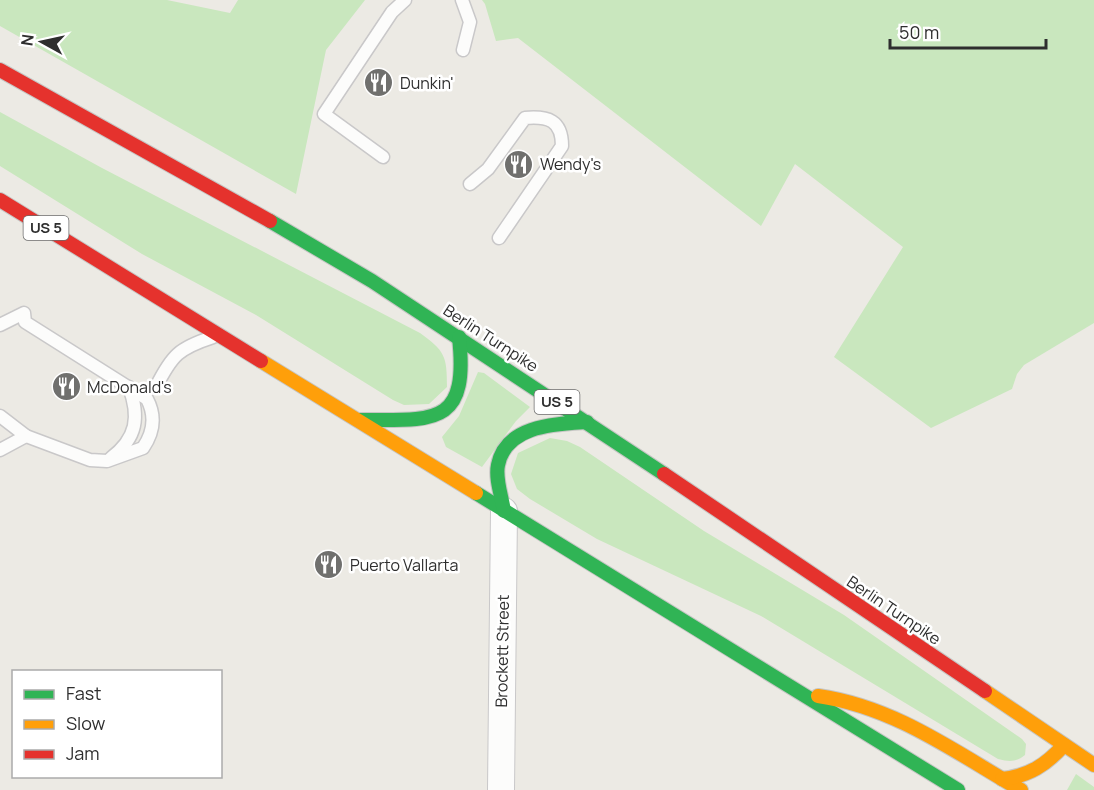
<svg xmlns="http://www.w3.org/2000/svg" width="1094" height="790" font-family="Manrope,sans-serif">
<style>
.green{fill:#c9e7be}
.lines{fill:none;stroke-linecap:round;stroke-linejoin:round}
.lane-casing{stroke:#c9c8c9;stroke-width:15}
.street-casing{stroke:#c9c8c9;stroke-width:28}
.fast-casing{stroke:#c6c6c4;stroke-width:16}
.slow-casing{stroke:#c6c6c4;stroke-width:16}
.jam-casing{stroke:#c6c6c4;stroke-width:16}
.lane{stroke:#fcfcfb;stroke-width:12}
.street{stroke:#fcfcfb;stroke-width:26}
.fast{stroke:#30b455;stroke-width:14}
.slow{stroke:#ff9f0a;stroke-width:14}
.jam{stroke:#e5322d;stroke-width:14}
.labels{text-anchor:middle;stroke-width:5;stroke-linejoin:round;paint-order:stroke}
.shield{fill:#fff;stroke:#6d6d6d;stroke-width:1.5}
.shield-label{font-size:15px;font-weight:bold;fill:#2e2e2e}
.poi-label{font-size:16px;fill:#2e2e2e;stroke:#fff;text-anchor:start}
.street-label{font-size:16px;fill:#2e2e2e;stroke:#fff}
</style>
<rect width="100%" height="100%" fill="#eceae4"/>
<!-- green -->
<g class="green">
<path d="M0,0H167L230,13L238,0H365L326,50L296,194L0,26Z"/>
<path d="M482,0H1094V323L1024,365L1017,374L1012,389L931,428L834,357L903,247L795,164L761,226L518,38L496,41L485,4Z"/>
<path d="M0,112L102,168L420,333C445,351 447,356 447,387L429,404L404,405L393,400L256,315L142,254L0,166Z"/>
<path d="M478,372L484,373L530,407L516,421L482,467L446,447L442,437L459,416Z"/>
<path d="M550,438L567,441L580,447L704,531L844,615L1022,739L1026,744L1025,755C1016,762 1010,762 998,759L761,616L597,539L530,499L517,489L511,474L518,453Z"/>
<path d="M1076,774L1094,787V790H1067Z"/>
</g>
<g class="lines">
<defs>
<g id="lane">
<path d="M462,0L470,22L463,50"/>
<path d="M383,157L324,114L392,12L405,0"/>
<path d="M470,184L488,169L525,118C548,116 562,120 562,146L499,238"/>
<path d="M0,325L24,313L25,322L147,399C156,416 154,432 143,448L107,461L90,460L26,436L0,416"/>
<path d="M156,387C172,355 179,348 213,337"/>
<path d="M0,450L26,436"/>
<path d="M111,458C137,438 140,417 129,387"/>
</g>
<path id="street" d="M501,790L504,511"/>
<g id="fast">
<path d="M270,221L372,281L664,474"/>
<path d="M359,420C434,420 469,427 459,337"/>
<path d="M476,493L958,790"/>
<path d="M504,511C502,497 495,479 498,465C506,425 555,424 587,422"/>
</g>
<g id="slow">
<path d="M261,361L476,493"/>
<path d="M985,691L1094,765"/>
<path d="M818,696C895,707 955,752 1021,790"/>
<path d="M1002,779C1029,776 1046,765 1064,745"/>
</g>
<g id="jam">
<path d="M0,70L270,221"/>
<path d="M0,200L261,361"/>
<path d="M664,474L985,691"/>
</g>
</defs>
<!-- lane casing -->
<use href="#lane" class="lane-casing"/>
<!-- street casing -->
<use href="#street" class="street-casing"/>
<!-- fast casing -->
<use href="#fast" class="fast-casing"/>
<!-- slow casing -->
<use href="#slow" class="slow-casing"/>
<!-- jam casing -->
<use href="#jam" class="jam-casing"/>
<!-- lane -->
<use href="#lane" class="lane"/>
<!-- street -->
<use href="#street" class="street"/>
<!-- fast -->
<use href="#fast" class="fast"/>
<!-- slow -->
<use href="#slow" class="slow"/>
<!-- jam -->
<use href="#jam" class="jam"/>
</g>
<!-- icons -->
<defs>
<symbol id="restaurant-disc" viewBox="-11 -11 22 22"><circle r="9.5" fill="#70706e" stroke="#fff"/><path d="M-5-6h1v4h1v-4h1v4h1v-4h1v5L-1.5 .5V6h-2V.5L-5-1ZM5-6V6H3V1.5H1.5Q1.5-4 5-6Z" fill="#fff"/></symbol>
</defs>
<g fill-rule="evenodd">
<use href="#restaurant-disc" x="362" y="66" width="33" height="33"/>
<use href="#restaurant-disc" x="502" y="148" width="33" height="33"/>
<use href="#restaurant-disc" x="50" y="370" width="33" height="33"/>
<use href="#restaurant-disc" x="312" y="548" width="33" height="33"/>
</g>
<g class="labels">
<!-- shield labels -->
<g class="shield">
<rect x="23.5" y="216" width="45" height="24" rx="4.5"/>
<rect x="534.5" y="390" width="45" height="24" rx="4.5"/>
</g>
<g class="shield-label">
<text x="46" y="233">US 5</text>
<text x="557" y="407">US 5</text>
</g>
<!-- poi labels -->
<g class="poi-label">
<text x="400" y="89">Dunkin'</text>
<text x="540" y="170">Wendy's</text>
<text x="87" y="393">McDonald's</text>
<text x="350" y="571">Puerto Vallarta</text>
</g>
<!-- street labels -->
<g class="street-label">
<text transform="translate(491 338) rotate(33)" y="6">Berlin Turnpike</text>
<text transform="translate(894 610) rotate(34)" y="6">Berlin Turnpike</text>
<text transform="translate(502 651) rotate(-89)" y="6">Brockett Street</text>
</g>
</g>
<!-- legend -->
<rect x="12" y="670" width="210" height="108" fill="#ffffff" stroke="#ababab" stroke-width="1.5"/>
<rect x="24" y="690" width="30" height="9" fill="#30b455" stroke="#ababab" stroke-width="1.5"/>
<text x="66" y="700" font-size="18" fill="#2e2e2e">Fast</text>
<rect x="24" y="720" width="30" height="9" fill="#ff9f0a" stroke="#ababab" stroke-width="1.5"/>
<text x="66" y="730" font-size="18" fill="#2e2e2e">Slow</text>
<rect x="24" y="750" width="30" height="9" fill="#e5322d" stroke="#ababab" stroke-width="1.5"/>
<text x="66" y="760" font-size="18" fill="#2e2e2e">Jam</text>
<!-- north arrow -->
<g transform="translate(42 42) rotate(278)" stroke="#ffffff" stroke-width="4.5" paint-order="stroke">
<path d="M0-4.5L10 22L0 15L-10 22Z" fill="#2e2e2e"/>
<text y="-9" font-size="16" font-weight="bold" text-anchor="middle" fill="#2e2e2e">N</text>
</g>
<!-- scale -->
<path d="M890 39v9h156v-9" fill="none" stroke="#2e2e2e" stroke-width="3"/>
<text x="899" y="39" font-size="18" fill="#2e2e2e" stroke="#ffffff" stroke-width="4.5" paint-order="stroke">50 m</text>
</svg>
